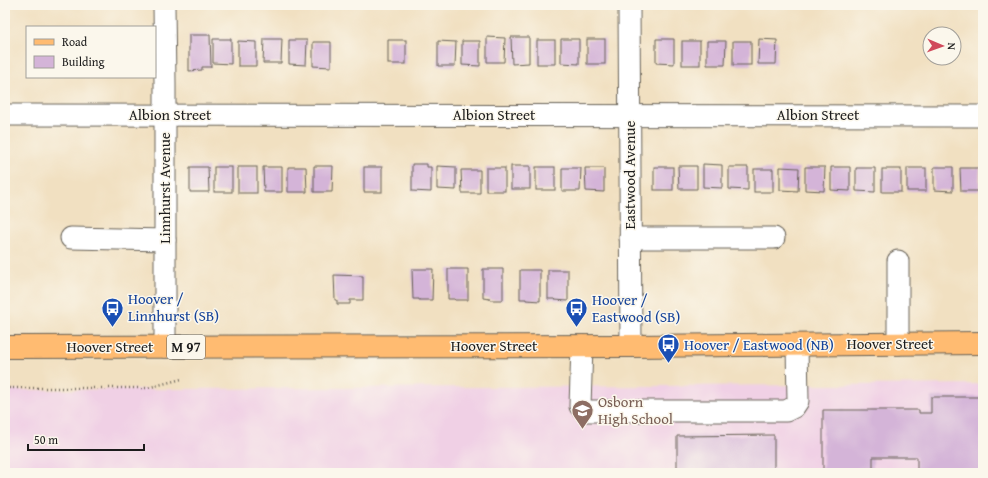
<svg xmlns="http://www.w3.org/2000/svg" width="988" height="478" font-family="'Gentium Book Plus',serif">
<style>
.built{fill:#f0d0e5}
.building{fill:#d4b4d8}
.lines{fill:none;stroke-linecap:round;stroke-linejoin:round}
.minor-casing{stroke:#676156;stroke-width:23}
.major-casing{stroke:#676156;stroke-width:24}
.path{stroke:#676156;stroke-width:2.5;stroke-dasharray:1 3;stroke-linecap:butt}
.minor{stroke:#fff;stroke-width:21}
.major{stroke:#ffbb71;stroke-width:22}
.labels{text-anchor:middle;stroke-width:3;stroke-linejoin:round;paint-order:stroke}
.shield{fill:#fbf7ec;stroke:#5f5e5a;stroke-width:1}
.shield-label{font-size:14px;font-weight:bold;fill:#1c1c1c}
.street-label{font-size:15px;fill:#1c1c1c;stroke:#fbf7ec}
.transit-label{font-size:15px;fill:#164399;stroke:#fbf7ec;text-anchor:start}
.education-label{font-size:15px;fill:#785e54;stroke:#fbf7ec;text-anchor:start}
</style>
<rect width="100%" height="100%" fill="#fbf7ec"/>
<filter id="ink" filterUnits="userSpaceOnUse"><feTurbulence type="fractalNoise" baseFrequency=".025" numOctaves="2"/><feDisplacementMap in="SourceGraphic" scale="8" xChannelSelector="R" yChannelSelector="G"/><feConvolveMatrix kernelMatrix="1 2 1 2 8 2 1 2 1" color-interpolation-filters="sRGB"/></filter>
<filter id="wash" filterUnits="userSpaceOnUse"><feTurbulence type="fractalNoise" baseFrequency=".012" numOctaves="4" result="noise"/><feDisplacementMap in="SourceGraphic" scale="16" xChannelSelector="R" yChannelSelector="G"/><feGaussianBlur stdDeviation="0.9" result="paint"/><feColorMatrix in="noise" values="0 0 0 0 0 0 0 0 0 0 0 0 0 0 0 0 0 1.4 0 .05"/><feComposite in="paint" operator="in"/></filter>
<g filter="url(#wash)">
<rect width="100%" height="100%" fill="#f1e0c1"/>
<!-- built -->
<path class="built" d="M983,384V473H5V390Z"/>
<g id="blocks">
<!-- building -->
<g class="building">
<path d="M189,35H210L211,67H202V70L189,71Z"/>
<path d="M487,37L505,38L504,62H487Z"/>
<path d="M511,37H529V63L512,64Z"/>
<path d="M213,39H231V64L213,63Z"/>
<path d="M264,39H282L281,63H263Z"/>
<path d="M561,39H579V64L561,63Z"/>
<rect x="587" y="39" width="18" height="25"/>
<path d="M656,39H674V64L656,63Z"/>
<path d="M759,39L777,40L776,64H758Z"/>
<path d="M289,40H307L306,65L289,64Z"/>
<rect x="388" y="40" width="18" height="24"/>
<rect x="537" y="40" width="18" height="24"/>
<path d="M238,41L256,42V66H238Z"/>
<path d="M438,41L456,42L455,66H438Z"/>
<path d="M462,41H480V66L462,65Z"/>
<rect x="682" y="41" width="18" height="24"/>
<path d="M707,41H726L725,65H707Z"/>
<rect x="733" y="41" width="18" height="24"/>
<path d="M313,42H331V67L313,66Z"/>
<path d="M412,164H427V167H431V192L412,191Z"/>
<path d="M703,164L722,165V188L703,187Z"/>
<path d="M314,166H333L332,192H314Z"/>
<path d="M437,166L456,167V190L437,189Z"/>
<rect x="511" y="166" width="19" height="23"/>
<path d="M678,166H697V189H679Z"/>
<path d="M190,167H208L209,192H190Z"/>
<rect x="214" y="167" width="18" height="25"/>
<rect x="238" y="167" width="19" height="26"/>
<path d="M263,167H282V192H264Z"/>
<path d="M288,167H306L307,192H288Z"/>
<rect x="364" y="167" width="18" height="25"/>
<rect x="536" y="167" width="19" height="23"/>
<rect x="654" y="167" width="19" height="23"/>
<path d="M729,167H748V190L729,189Z"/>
<path d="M780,167L799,168L798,191L780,190Z"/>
<path d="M805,167H825L824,191L805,190Z"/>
<path d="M831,167H850V191L831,190Z"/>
<path d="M934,167H953V191L934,190Z"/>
<rect x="486" y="168" width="19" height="23"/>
<path d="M562,168H581L580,191H562Z"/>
<path d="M585,168H604V192L586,191Z"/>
<path d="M856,168H875V192L856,191Z"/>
<rect x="907" y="168" width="19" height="23"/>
<path d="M960,168H980L979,191H961Z"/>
<rect x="754" y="169" width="19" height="23"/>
<rect x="882" y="169" width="19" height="23"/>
<path d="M461,170H480V193H462Z"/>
<path d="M412,269H433L432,300H419V299H413Z"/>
<path d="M448,269H468V300H455L454,299H448Z"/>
<path d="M483,269H503V300H490V299L483,298Z"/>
<path d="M520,270H540V301L526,300V299H520Z"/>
<path d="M548,270H568V301L555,300L554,299H548Z"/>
<path d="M334,275L363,276V300H350V304H337V300H335Z"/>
<path d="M931,397H983V473H917V457H873V473H823V410H919V413H931Z"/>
<path d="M774,435V473H677V436Z"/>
</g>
</g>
</g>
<g filter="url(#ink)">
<use href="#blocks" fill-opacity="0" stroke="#676156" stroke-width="1"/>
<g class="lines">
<defs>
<g id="minor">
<path d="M164,5L165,83V347"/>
<path d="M629,5L631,346"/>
<path d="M5,115L983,116"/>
<path d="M71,238L165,240"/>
<path d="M630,238H774"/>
<path d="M898,344V261"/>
<path d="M582,346L580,406L586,411H786L794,407L798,401L797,345"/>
</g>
<path id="major" d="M5,347L631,346L983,343"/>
</defs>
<!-- minor casing -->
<use href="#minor" class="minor-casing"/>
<!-- major casing -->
<use href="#major" class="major-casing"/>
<!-- path -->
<path class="path" d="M5,388H147L182,379"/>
<!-- minor -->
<use href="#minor" class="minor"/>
<!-- major -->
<use href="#major" class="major"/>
</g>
</g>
<!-- icons -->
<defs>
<symbol id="bus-pin" viewBox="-11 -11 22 30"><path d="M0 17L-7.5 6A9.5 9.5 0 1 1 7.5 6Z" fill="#1a4fb4" stroke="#fbf7ec"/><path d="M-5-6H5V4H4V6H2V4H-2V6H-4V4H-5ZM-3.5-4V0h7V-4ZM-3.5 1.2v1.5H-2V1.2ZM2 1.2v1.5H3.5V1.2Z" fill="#fff"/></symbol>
<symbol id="school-pin" viewBox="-11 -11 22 30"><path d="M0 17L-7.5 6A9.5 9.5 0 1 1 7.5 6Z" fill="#8d6e63" stroke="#fbf7ec"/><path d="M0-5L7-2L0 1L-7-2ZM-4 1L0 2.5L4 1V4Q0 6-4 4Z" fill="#fff"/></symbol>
</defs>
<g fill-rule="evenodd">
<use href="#bus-pin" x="100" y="296" width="25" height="34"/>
<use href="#bus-pin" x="564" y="296" width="25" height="34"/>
<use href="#bus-pin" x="656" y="332" width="25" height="34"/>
<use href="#school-pin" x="570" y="398" width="25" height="34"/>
</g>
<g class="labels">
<!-- shield labels -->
<rect class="shield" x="167" y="335" width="38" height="24" rx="3"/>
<g class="shield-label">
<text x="186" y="352">M 97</text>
</g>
<!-- street labels -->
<g class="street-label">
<text x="170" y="120">Albion Street</text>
<text x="494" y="120">Albion Street</text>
<text x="818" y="120">Albion Street</text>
<text transform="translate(630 175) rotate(-90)" y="5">Eastwood Avenue</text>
<text transform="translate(165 188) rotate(-90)" y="5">Linnhurst Avenue</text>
<text x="890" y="349">Hoover Street</text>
<text x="494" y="351">Hoover Street</text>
<text x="110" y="352">Hoover Street</text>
</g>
<!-- transit labels -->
<g class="transit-label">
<text x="128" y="304">Hoover /<tspan x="128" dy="17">Linnhurst (SB)</tspan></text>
<text x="592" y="305">Hoover /<tspan x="592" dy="17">Eastwood (SB)</tspan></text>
<text x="684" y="350">Hoover / Eastwood (NB)</text>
</g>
<!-- education labels -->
<g class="education-label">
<text x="598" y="407">Osborn<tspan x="598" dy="17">High School</tspan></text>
</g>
</g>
<!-- margin -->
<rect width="988" height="478" fill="none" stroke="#fbf7ec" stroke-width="20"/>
<!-- legend -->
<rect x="26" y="26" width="130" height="52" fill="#fbf7ec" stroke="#a29f99"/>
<rect x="34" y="39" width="20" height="6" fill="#ffbb71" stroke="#a29f99"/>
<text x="62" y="46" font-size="12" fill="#1c1c1c">Road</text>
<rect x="34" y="56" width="20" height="12" fill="#d4b4d8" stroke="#a29f99"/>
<text x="62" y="66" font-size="12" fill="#1c1c1c">Building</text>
<!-- north arrow -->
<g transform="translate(942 46) rotate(92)"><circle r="19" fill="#fbf7ec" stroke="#a29f99"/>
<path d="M0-3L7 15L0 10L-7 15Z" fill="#d1495b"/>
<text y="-6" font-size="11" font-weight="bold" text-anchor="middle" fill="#1c1c1c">N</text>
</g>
<!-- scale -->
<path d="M28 444v6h116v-6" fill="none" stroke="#1c1c1c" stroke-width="2"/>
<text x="34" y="444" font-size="12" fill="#1c1c1c" stroke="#fbf7ec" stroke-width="3" paint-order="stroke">50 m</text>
</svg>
